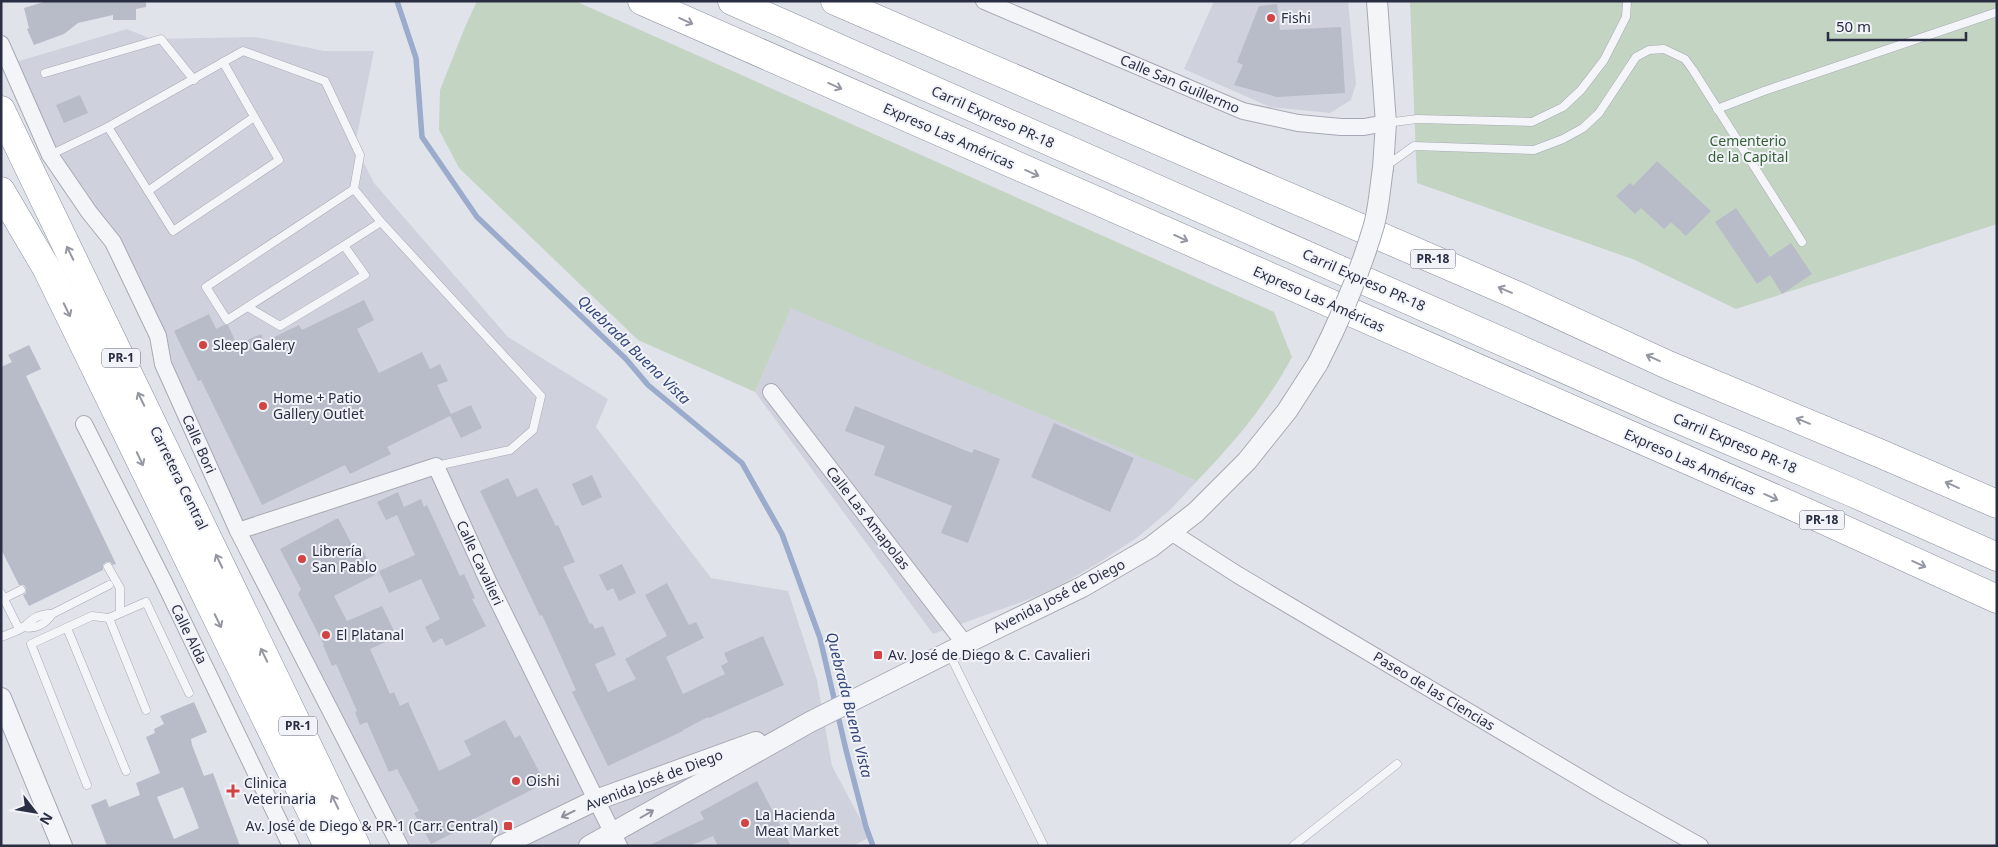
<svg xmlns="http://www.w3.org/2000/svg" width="1998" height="847" font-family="'Noto Sans',sans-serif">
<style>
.built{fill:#cfd2dc}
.green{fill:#c4d4c2}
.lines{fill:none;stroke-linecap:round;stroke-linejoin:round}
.stream{stroke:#9babcb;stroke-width:5.5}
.building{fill:#b8bcc8;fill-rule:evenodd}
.service-casing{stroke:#a6a9b5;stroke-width:9}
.minor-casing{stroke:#a6a9b5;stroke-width:18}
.tertiary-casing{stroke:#a6a9b5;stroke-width:22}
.motorway-casing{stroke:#888ea1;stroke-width:29}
.service{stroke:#f4f5f8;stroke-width:8}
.minor{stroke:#f4f5f8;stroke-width:16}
.tertiary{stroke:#f4f5f8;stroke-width:20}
.motorway{stroke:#fff;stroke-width:28}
.tertiary-bridge-casing{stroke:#a6a9b5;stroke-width:22;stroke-linecap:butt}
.tertiary-bridge{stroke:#f4f5f8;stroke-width:20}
.oneway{stroke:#9496a1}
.oneway2{stroke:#8e929e}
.poi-dot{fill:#d24443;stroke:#f1f3f8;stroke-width:2}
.labels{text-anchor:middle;stroke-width:4;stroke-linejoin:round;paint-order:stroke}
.shield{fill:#f1f3f8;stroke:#656979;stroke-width:1}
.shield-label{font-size:12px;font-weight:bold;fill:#292e43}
.poi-label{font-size:14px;fill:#292e43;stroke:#f1f3f8;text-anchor:start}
.street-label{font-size:14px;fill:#292e43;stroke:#f1f3f8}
.park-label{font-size:14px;fill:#375f36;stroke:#f1f3f8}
.water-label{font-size:15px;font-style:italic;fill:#324678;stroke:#f1f3f8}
</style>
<rect width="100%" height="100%" fill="#e1e3ea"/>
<!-- built -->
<g class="built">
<path d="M1214,1H1348L1356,84L1351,100L1330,113L1270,107L1184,69Z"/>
<path d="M127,29L151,39L256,37L324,51H374L355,145L374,183L508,337L608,399L596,427L711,578L788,591L817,680L832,766L870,837L853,846H400L238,531L158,336L9,64Z"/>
<path d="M791,307L1197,481L1171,509L1138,537L1100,562L1064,583L1035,597L933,634L755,392Z"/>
</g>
<!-- green -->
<g class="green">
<path d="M477,1H575L1274,312L1292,357C1267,404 1234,443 1197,481L791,308L755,392L638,340L459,168L439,130L440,90L465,27Z"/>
<path d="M1410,1H1997V224L1736,309L1635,260L1417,183Z"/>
</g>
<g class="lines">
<!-- stream -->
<path class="stream" d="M397,1L416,58L422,137L477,217L626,359L648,385L742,463L782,534L820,638L846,750L866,827L873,846"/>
</g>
<!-- building -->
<g class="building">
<path d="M47,1H146V7L136,9V20H113V15L78,23L64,34L34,45L27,29L29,28L24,8Z"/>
<path d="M1277,4L1280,30L1341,27L1345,93L1277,97L1234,85L1243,65L1237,62L1259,6Z"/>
<path d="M80,95L88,113L64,123L56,105Z"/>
<path d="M1657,161L1711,211L1686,236L1671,222L1664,229L1641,208L1635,214L1616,196L1630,183L1633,186Z"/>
<path d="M1736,208L1770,257L1791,243L1812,274L1782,294L1770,275L1757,284L1715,222Z"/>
<path d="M364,300L374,320L357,329L379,373L422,352L430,369L440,364L448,381L437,385L451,414L471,405L482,428L461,438L450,416L387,447L391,454L350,474L345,465L262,505L201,380L198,381L174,331L209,314L216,329L224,325H228L237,345L261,334L264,342L299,325L302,330Z"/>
<path d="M29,345L41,369L26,376L116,564L113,565L110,562H106L103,565V570L29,606L23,595L26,593V588L24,585H19L1,549V367L12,362L8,355Z"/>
<path d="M855,406L972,453L974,449L1000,459L968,543L941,533L952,506L874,475L885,446L845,431Z"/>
<path d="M1054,423L1134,458L1110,512L1031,477Z"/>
<path d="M592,475L602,497L582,506L572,484Z"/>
<path d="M508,478L517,497L537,488L556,526L558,525L575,562L563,567L590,624L592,623L595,629L603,626L616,655L595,664L608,692L636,679L625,659L667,636L645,595L667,583L689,625L696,622L704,638L666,657L683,694L725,674L721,666L728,662L724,653L763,636L784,685L709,718L708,717L683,730V731L608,766L572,692L576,690L554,641L542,615L540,616L480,491Z"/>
<path d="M398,492L404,507L421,499L424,507L427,505L460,576L464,574L475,598L472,599L486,626L446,646L442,638L433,643L425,627L440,619L421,579L389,593L379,571L415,555L397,515L386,520L377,502Z"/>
<path d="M338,518L356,552L362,549L375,575L334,596L347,621L382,606L397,637L370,649L390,694L394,692L400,706L408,702L439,771L471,755L464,741L505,720L515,738L520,735L545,783L458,827L459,830L431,844L414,813L419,811L397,769L389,772L367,722L360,725L355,712L357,711L336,664L332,666L323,645H324L298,594L301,589L280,549Z"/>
<path d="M622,564L636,593L619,601L613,588L607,591L599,575Z"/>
<path d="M194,702L207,732L191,739L192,745L204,776L213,773L240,846H107L91,805L106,799L109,807L140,795L136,783L160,773L146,737L155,733L154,729L164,724L160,716ZM183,787L199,828L174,839L157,797Z"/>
<path d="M757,781L791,846H718L713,836L690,846H648L704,819L700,812Z"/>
</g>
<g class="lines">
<defs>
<g id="service">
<path d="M45,73L161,39L194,80"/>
<path d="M1717,109L1764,91L1997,12"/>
<path d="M1386,123L1417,119L1532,122L1563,107L1581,90L1604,60L1626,17L1627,1"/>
<path d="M108,127L173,231L279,160L223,62"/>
<path d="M50,155L108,127L243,51L325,81L360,155L354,189L381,222L227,320L206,287L354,189"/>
<path d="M1386,166L1414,146L1534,150L1563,139L1583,128L1599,113L1636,57L1649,50L1664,49L1685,59L1693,70L1802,242"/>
<path d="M148,191L254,117"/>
<path d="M381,222L541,396L533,430L510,450L436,466"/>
<path d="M248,307L280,326L365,275L345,247"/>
<path d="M108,567L120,588V613"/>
<path d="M1,593L19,629"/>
<path d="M5,598L21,590"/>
<path d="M23,627C34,630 46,624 52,614L109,585"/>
<path d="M67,628L126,771"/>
<path d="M1,637C8,634 18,631 24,627C32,619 40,613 52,614"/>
<path d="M949,653L1044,846"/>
<path d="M146,710L109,618L146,602L189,693"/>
<path d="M87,785L31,644L92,616L109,618"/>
<path d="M1293,846L1397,764"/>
</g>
<g id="minor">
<path d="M984,1L1243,111L1298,123L1341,127H1364L1386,123"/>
<path d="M1,44L50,155L89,212L113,242L158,336L163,364L238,531L400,846"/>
<path d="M771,392L965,644"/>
<path d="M84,424L164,582L291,846"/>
<path d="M238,531L436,466L488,581L619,846"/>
<path d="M1171,532L1238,575L1609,795L1700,846"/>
</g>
<g id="tertiary">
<path d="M1377,1L1386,123L1383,168"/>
<path d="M1,698L62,846"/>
<path d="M501,846L596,800L756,742"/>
<path d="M589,846L810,722L977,638L1082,587L1151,547L1196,512L1247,461L1287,411L1318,363"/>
</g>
<g id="motorway">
<path d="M642,1L1808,513L1997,599"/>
<path d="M732,1L1659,411L1851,492L1997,557"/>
<path d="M835,1L1516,295L1668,365L1879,453L1997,504"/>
<path d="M1,110L356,846"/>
<path d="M1,191L47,269L328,846"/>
</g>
</defs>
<!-- service casing -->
<use href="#service" class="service-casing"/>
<!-- minor casing -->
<use href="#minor" class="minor-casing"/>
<!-- tertiary casing -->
<use href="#tertiary" class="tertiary-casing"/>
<!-- motorway casing -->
<use href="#motorway" class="motorway-casing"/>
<!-- service -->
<use href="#service" class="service"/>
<!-- minor -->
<use href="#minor" class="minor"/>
<!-- tertiary -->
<use href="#tertiary" class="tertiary"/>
<!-- motorway -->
<use href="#motorway" class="motorway"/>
<defs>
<path id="tertiary-bridge" d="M1318,363C1341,318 1360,273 1374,225C1379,207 1380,187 1383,168"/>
</defs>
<!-- tertiary-bridge casing -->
<use href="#tertiary-bridge" class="tertiary-bridge-casing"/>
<!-- tertiary-bridge -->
<use href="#tertiary-bridge" class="tertiary-bridge"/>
</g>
<!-- one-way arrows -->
<defs><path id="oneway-shaft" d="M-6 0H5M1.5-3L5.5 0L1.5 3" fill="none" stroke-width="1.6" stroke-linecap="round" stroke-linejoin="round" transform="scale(1.25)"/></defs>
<g class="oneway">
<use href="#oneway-shaft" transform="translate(686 21) rotate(24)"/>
<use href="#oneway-shaft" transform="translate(835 86) rotate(24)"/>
<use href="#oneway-shaft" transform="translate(1032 173) rotate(24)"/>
<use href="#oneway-shaft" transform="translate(1181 238) rotate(24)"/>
<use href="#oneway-shaft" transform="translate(70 253) rotate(-116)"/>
<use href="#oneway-shaft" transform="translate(1505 290) rotate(-157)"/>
<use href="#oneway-shaft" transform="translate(67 310) rotate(64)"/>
<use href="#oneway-shaft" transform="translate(1653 358) rotate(-155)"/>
<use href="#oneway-shaft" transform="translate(141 399) rotate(-116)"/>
<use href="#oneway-shaft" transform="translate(1803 421) rotate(-158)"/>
<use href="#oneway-shaft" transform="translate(140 459) rotate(65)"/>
<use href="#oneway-shaft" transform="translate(1952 485) rotate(-156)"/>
<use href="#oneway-shaft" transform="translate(1771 497) rotate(24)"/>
<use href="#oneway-shaft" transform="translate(219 561) rotate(-116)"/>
<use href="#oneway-shaft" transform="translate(1919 564) rotate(24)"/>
<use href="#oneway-shaft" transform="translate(218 621) rotate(64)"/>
<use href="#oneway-shaft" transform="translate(264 655) rotate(-116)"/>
<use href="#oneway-shaft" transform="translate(335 802) rotate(-116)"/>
</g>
<g class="oneway2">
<use href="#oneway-shaft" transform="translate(568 814) rotate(154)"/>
<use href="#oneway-shaft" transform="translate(647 814) rotate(-30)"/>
</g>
<!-- markers -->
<g class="poi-dot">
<circle cx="1271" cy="18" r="5"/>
<circle cx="203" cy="345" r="5"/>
<circle cx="263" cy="406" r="5"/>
<circle cx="302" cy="559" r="5"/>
<circle cx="326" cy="635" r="5"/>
<rect x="873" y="650" width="10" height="10" rx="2.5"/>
<circle cx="516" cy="781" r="5"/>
<path d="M230.5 783.5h5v5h5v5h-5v5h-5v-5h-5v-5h5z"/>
<circle cx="745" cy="823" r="5"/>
<rect x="503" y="821" width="10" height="10" rx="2.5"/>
</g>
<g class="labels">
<!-- shield labels -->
<g class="shield">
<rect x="1410.5" y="249.5" width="45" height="19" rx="4"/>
<rect x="102" y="348.5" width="38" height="19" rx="4"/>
<rect x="1799.5" y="510.5" width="45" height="19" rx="4"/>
<rect x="279" y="716.5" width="38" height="19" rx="4"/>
</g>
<g class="shield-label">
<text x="1433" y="263">PR-18</text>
<text x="121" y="362">PR-1</text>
<text x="1822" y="524">PR-18</text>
<text x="298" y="730">PR-1</text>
</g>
<!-- poi labels -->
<g class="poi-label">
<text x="1281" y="23">Fishi</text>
<text x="213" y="350">Sleep Galery</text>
<text x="273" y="403">Home + Patio<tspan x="273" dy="16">Gallery Outlet</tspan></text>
<text x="312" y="556">Librería<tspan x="312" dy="16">San Pablo</tspan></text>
<text x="336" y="640">El Platanal</text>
<text x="888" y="660">Av. José de Diego &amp; C. Cavalieri</text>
<text x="526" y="786">Oishi</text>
<text x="244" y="788">Clinica<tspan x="244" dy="16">Veterinaria</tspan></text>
<text x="755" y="820">La Hacienda<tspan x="755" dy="16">Meat Market</tspan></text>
<text x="498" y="831" text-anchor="end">Av. José de Diego &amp; PR-1 (Carr. Central)</text>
</g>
<!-- street labels -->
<g class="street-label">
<text transform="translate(1180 84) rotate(23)" y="5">Calle San Guillermo</text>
<text transform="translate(993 117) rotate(24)" y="5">Carril Expreso PR-18</text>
<text transform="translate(949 136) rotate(24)" y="5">Expreso Las Américas</text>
<text transform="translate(1364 280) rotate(24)" y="5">Carril Expreso PR-18</text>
<text transform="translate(1319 299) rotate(24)" y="5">Expreso Las Américas</text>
<text transform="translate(1735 443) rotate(23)" y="5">Carril Expreso PR-18</text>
<text transform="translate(199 444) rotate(66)" y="5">Calle Bori</text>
<text transform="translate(1690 462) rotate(24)" y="5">Expreso Las Américas</text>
<text transform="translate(179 478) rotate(64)" y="5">Carretera Central</text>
<text transform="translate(868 518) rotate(52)" y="5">Calle Las Amapolas</text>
<text transform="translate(480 563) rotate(65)" y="5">Calle Cavalieri</text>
<text transform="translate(1059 596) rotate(-27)" y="5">Avenida José de Diego</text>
<text transform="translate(189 634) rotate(64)" y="5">Calle Alda</text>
<text transform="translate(1434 691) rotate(31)" y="5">Paseo de las Ciencias</text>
<text transform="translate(654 780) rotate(-21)" y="5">Avenida José de Diego</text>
</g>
<!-- park labels -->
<g class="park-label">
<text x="1748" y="146">Cementerio<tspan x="1748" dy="16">de la Capital</tspan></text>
</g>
<!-- water labels -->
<g class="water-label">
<text transform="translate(634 350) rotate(44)" y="5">Quebrada Buena Vista</text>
<text transform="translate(849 705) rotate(76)" y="5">Quebrada Buena Vista</text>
</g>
</g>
<!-- border -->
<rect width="1998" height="847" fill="none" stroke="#292e43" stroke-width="5"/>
<!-- north arrow -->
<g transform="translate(35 812) rotate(121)" stroke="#f1f3f8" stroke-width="4" paint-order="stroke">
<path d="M0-4L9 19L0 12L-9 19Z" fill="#292e43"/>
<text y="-8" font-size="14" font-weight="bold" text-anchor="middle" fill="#292e43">N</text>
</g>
<!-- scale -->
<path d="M1828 32v8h138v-8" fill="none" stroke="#292e43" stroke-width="2.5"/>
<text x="1836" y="32" font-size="15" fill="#292e43" stroke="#f1f3f8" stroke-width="4" paint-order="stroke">50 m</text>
</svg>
